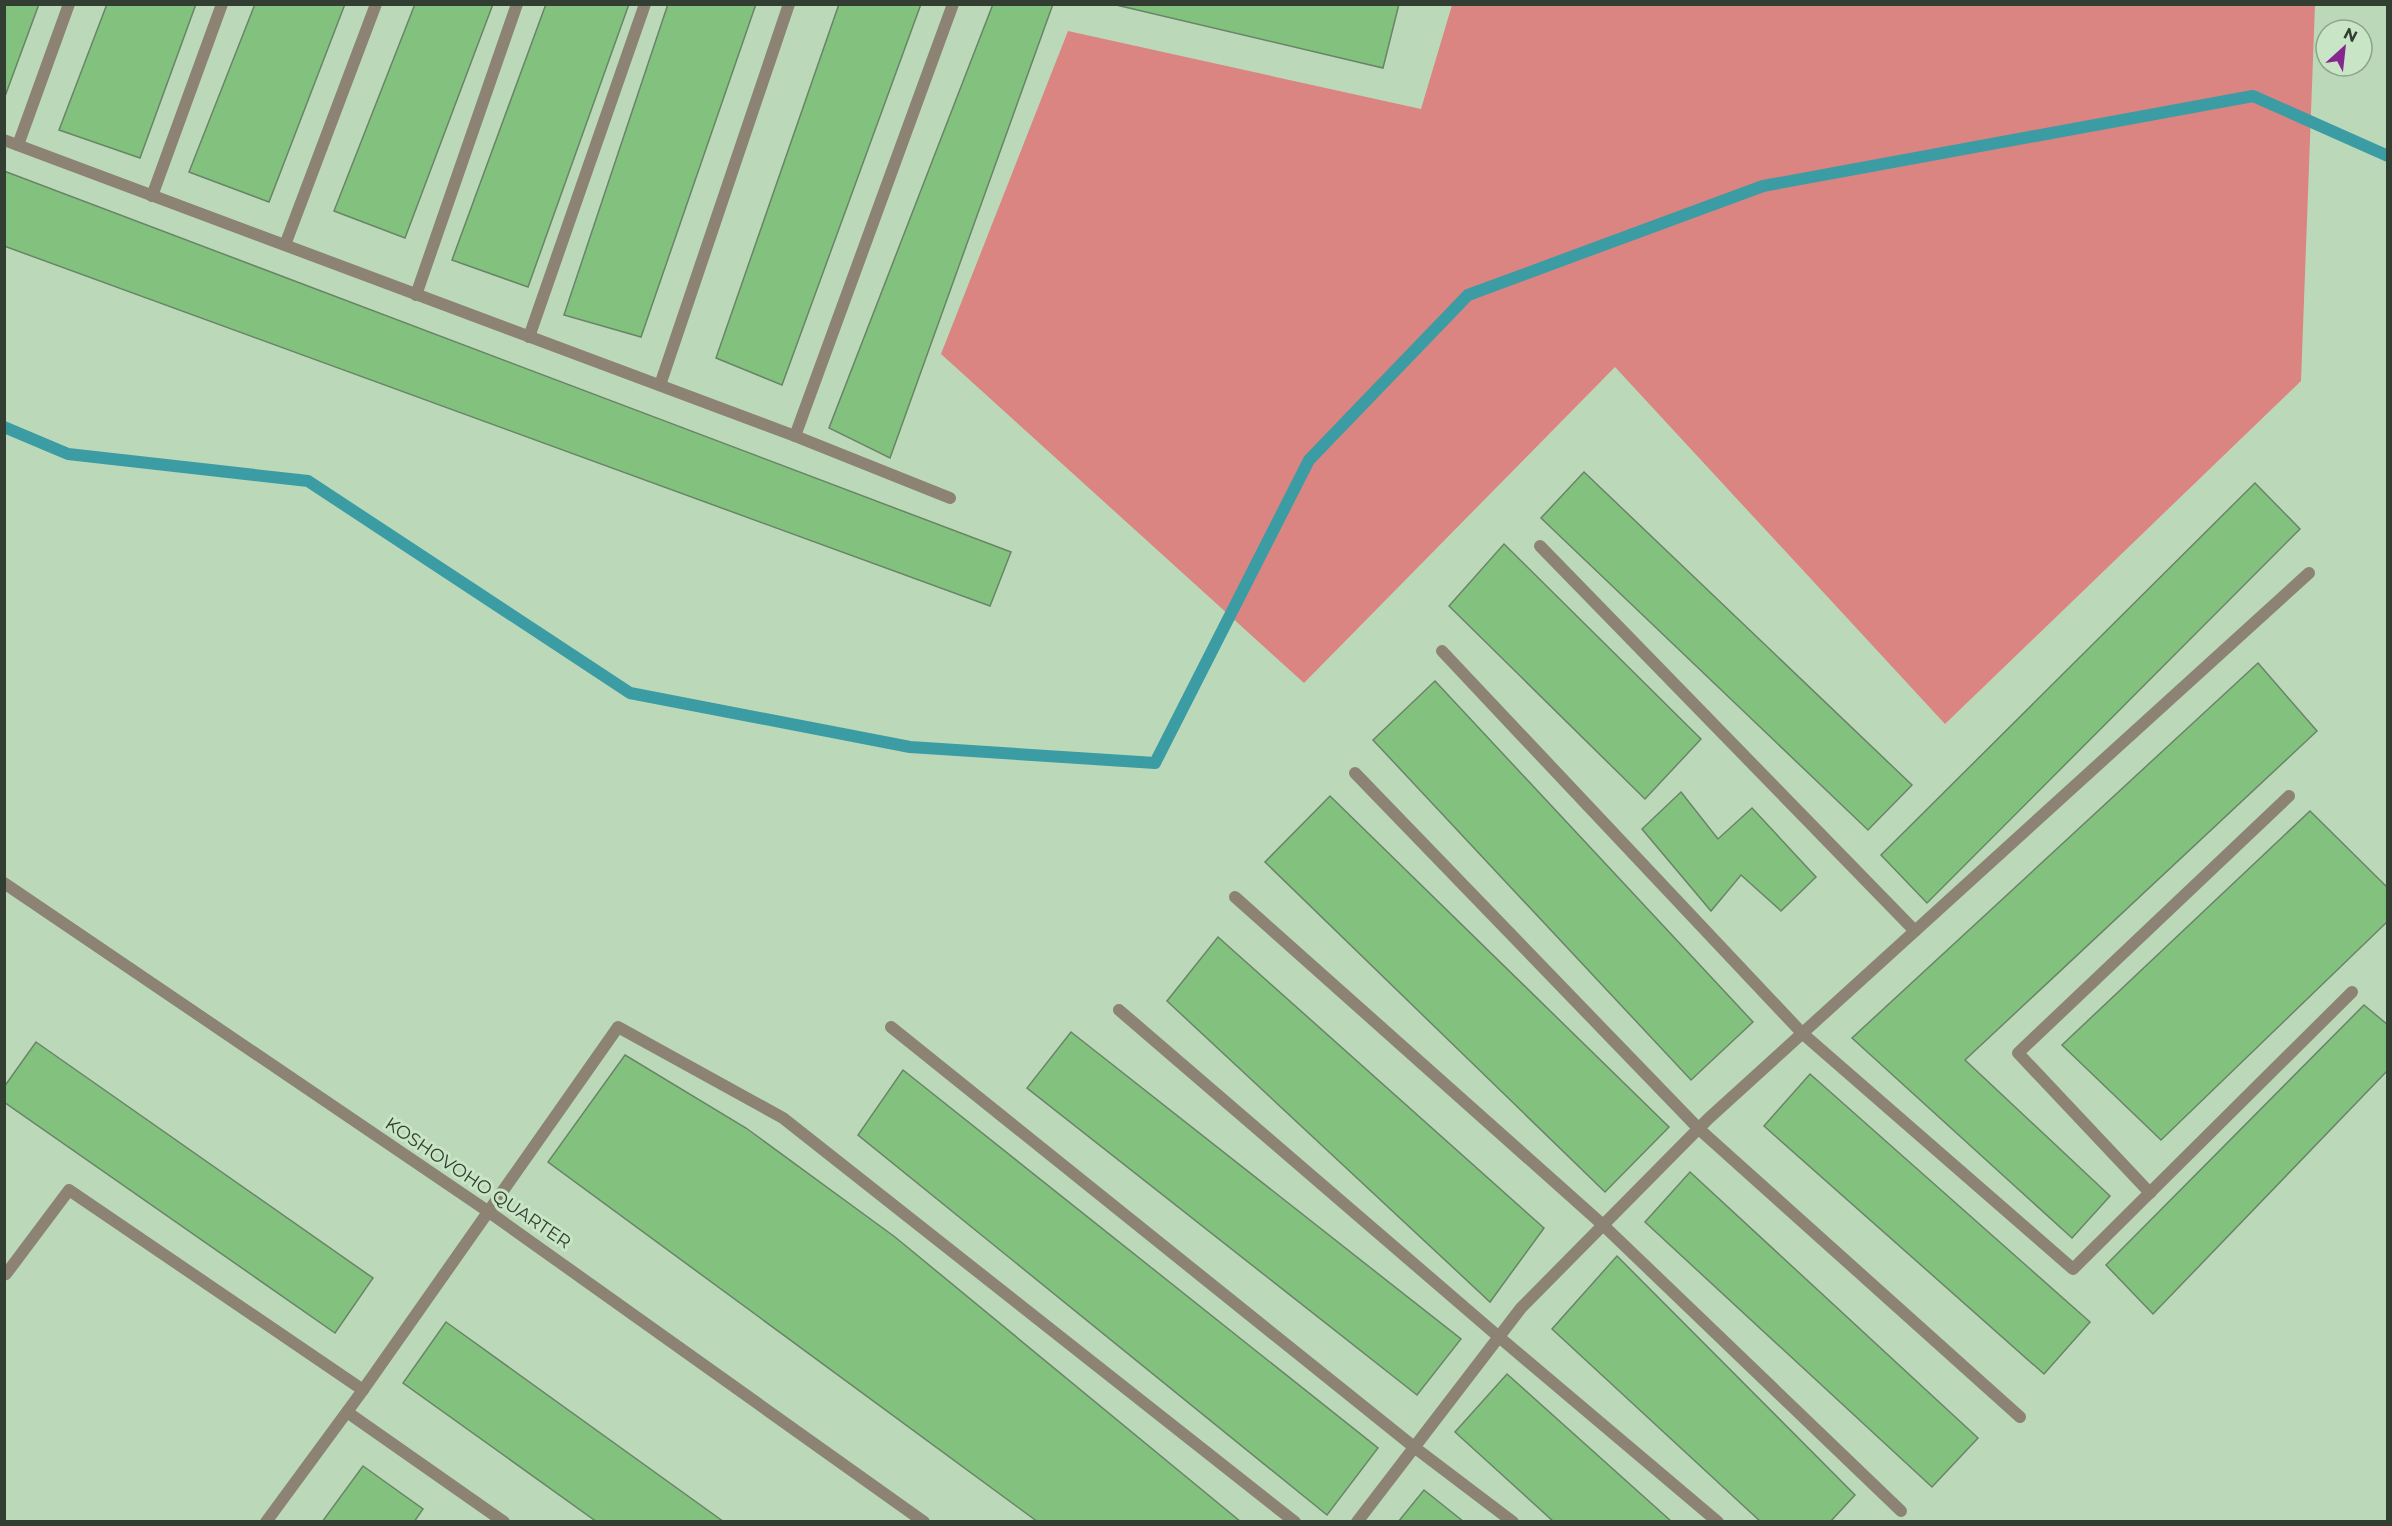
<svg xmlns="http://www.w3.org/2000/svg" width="2392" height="1526" font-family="Montserrat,sans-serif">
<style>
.green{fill:#da8582}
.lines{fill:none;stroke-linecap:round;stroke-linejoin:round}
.stream{stroke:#3b9ca4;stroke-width:12}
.building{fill:#83c17f;stroke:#698567;stroke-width:1.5}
.lane{stroke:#8c8374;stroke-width:12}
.street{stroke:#8c8374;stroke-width:12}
.labels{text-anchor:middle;stroke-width:6;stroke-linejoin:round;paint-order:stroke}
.street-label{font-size:18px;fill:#323e31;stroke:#c8e6c5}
</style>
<rect width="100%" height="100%" fill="#bbd9b8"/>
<!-- green -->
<path class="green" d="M1452,5H2315L2301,381L1945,724L1615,367L1304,683L941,354L1068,31L1421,109Z"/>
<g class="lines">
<!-- stream -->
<path class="stream" d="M4,427L68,454L308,481L630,693L910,747L1155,763L1309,460L1468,295L1763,186L2253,96L2388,156"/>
</g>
<!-- building -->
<g class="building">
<path d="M4,4H39L4,99Z"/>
<path d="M107,4H196L140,158L59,130Z"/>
<path d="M255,4H345L269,202L189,172Z"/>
<path d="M415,4H493L405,238L334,211Z"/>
<path d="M546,4H629L528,287L452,260Z"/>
<path d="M668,4H756L641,337L564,315Z"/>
<path d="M839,4H921L782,385L716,358Z"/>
<path d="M993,4H1053L890,458L829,428Z"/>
<path d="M1112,4H1399L1383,68Z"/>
<path d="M4,171L1011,552L990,606L4,246Z"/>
<path d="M1584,472L1912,785L1868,830L1541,518Z"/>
<path d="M2255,483L2300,529L1927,903L1881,855Z"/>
<path d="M1504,544L1701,739L1645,799L1449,606Z"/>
<path d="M2258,663L2317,731L1965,1060L2110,1196L2072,1238L1852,1038Z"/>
<path d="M1435,681L1753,1022L1691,1080L1373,740Z"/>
<path d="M1681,792L1718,839L1752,808L1816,877L1781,911L1741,875L1711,911L1642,829Z"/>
<path d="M1330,796L1669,1127L1605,1192L1265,862Z"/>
<path d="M2310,811L2388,888V921L2161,1140L2062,1045Z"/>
<path d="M1218,937L1544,1228L1490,1302L1167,1001Z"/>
<path d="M2364,1005L2388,1025V1070L2153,1314L2106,1265Z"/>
<path d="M1071,1032L1461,1339L1417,1395L1027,1088Z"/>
<path d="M36,1042L373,1278L335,1333L4,1102V1087Z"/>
<path d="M625,1055L746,1128L895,1237L1241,1522H1038L548,1162Z"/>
<path d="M903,1070L1378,1448L1327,1515L858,1135Z"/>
<path d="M1810,1074L2090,1322L2044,1374L1764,1126Z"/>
<path d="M1690,1172L1978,1438L1932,1487L1645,1222Z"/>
<path d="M1617,1256L1855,1495L1830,1522H1761L1552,1329Z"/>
<path d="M446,1322L724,1522H597L403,1383Z"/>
<path d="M1507,1374L1672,1522H1554L1455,1432Z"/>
<path d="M363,1466L423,1509L414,1522H322Z"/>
<path d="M1424,1490L1464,1522H1398Z"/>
</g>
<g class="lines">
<!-- lane -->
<g class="lane">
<path d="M4,140L795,436"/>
<path d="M18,145L69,4"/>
<path d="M152,196L222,4"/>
<path d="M285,245L376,4"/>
<path d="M416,295L517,4"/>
<path d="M529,337L645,4"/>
<path d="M660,385L789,4"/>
<path d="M950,498L795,436L953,4"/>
<path d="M1540,546L1915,931"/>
<path d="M1442,651L1802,1033L2073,1269L2352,992"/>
<path d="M1355,773L1699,1129L2020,1417"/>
<path d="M1235,897L1603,1225L1901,1511"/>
<path d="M1119,1010L1499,1337L1718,1522"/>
<path d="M891,1027L1414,1447L1513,1522"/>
<path d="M2150,1193L2018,1053L2289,796"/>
<path d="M4,1273L6,1274L69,1190L363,1390"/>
<path d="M347,1412L504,1522"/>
<path d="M266,1522L363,1390L618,1027L783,1118L1295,1522"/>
<path d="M1357,1522L1521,1308L1708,1119L2309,573"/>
</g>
<!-- street -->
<path class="street" d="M4,883L489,1212L924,1522"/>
</g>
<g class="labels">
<!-- street labels -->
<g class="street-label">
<text transform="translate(478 1183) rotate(34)" y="6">KOSHOVOHO QUARTER</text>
</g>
</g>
<!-- border -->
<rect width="2392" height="1526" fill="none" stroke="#323e31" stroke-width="12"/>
<!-- north arrow -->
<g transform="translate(2344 48) rotate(27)"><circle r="28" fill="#c8e6c5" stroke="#8ca38a" stroke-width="1.5"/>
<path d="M0-4.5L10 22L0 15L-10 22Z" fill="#852691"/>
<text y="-9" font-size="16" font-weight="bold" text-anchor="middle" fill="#323e31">N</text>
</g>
</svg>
